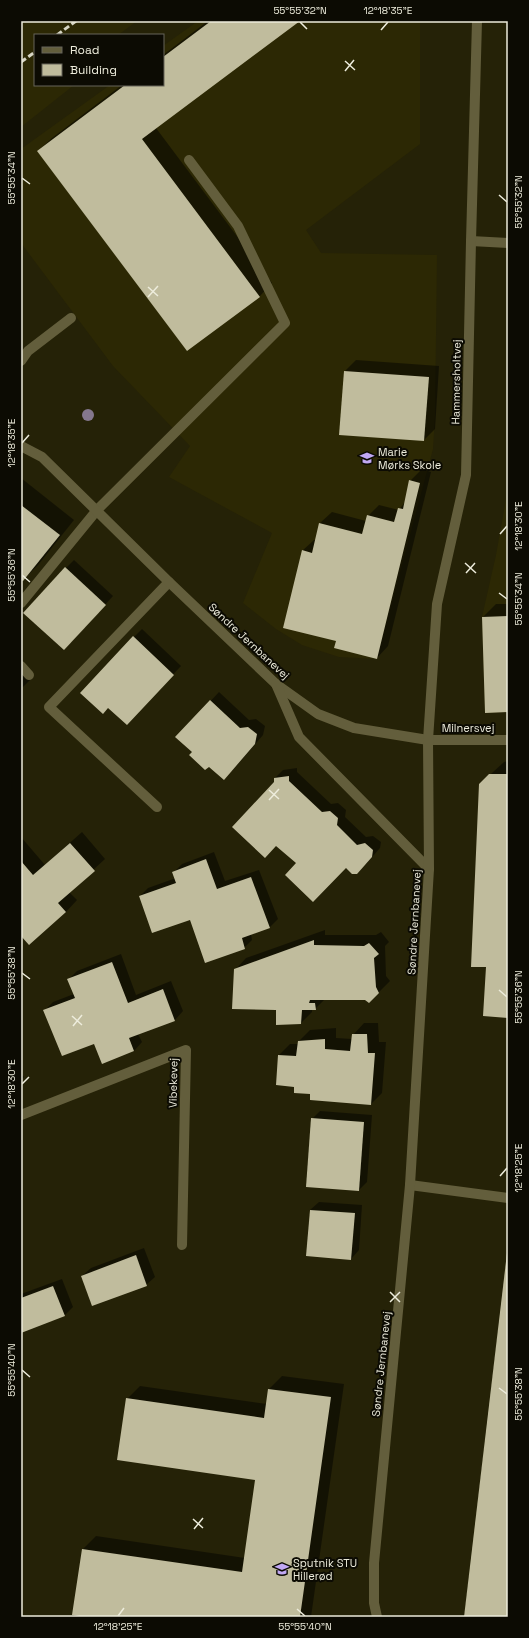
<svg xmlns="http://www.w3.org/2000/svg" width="529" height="1638" font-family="'Space Grotesk',sans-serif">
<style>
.built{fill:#2c2804}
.shadow{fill:#0007}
.building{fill:#c0bc9d}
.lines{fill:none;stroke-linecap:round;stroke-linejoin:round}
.service{stroke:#635e3c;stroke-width:10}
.minor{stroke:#635e3c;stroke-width:10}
.tertiary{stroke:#635e3c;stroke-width:10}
.rail{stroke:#d7d6c5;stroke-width:3;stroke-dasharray:6 3;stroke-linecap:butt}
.tree{fill:#84778d}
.ticks{fill:none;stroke:#edecdc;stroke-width:1.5}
.labels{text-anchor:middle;stroke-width:4;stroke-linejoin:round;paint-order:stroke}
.street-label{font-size:11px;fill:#edecdc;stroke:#0c0b03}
.poi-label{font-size:11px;fill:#edecdc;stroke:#0c0b03;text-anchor:start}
.neatline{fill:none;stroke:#edecdc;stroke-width:1.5}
.ticks-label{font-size:10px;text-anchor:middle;fill:#edecdc}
</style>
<rect width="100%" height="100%" fill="#252207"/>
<!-- built -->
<g class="built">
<path d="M21,21H137L118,35H35V85H74L21,127Z"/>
<path d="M198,21H420V144L306,230L321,253L437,255L435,416L433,449L377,659L339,657L302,645L276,629L243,603L272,533L169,477L190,446L113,366L21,243V149L110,85H163V46Z"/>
<path d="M508,488V712L485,713L482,617L496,555Z"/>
</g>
<!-- shadow -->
<g class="shadow">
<path d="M208,21H298L156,128L272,283L259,297L38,151L52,138L122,85H163V55Z"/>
<path d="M356,360L439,366L435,429L424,440L345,371Z"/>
<path d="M422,469L431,472L388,646L377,658L338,640L302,551L314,540H316L320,523L332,512L366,521L368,516L379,505L399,510L405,502L410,481Z"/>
<path d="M21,478L74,520L38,565L23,580L21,579Z"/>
<path d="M74,560L113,596L72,641L66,568Z"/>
<path d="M496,604H508V711L483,617Z"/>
<path d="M142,629L181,666L135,715L109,707L134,637Z"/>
<path d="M21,666L31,679L21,689Z"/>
<path d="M219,692L249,720L256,719L265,726L263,735L232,771L193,752L177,737Z"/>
<path d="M508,761V1017L487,966L480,784L504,762Z"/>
<path d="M297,768V772L331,804L338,803L346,810L345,817L366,837L373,836L381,842L380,848L366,864L346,867L297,863L275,778L283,770Z"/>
<path d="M82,832L105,859L69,892L77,900L66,912L21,934V837L45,865Z"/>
<path d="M214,852L225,881L259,870L278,919L270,927L251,934L252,940L244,948L190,919L140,896L148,888L176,878L174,872L182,864Z"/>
<path d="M325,930V935H376L381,932L389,942L385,946L386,976L390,981L378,993L365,999H325L315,1009H312V1012L301,1023L277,1009L235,970L246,958Z"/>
<path d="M121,954L136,995L171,981L183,1011L175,1020L138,1034L142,1042L134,1051L94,1043L45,1010L53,1002L74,994L69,979L77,971Z"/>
<path d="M364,1023H378L379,1042H386L382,1093L371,1104L311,1093L295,1087L277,1084L279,1055L290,1044H299V1041L310,1030L336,1028V1038L352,1039L353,1035Z"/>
<path d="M21,1074L24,1077L21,1080Z"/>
<path d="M320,1111L372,1115L367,1182L359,1190L312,1119Z"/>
<path d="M319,1202L362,1205L359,1250L351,1259L310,1210Z"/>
<path d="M144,1248L155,1277L146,1285L82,1276L91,1268Z"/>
<path d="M508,1253V1617H465Z"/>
<path d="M62,1279L73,1307L65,1315L21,1332V1294Z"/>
<path d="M282,1376L344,1384L311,1617H94L83,1549L96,1536L245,1558L256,1479L127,1399L140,1386L267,1404L269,1389Z"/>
</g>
<!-- building -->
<g class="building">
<path d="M211,21H300L142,139L260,297L187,351L37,151L125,85H163V57Z"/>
<path d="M344,371L429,377L424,441L339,435Z"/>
<path d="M409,480L420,483L377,659L334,648L336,641L283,628L302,550L312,553L319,523L362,534L367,515L394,522L398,508L403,509Z"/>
<path d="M21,505L60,535L23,581L21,580Z"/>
<path d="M65,567L106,605L64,650L23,613Z"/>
<path d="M508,616V712L485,713L482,617Z"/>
<path d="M133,636L174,675L127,725L108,708L103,714L80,693Z"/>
<path d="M210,700L240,728L248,727L257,734L255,744L224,780L209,767L205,770L189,755L192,752L175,737Z"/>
<path d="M489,774H508V1018L483,1016L486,967H471L479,784Z"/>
<path d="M289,776V781L322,812L330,811L338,818L337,825L357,845L365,843L373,850L372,857L357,874H352L346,868L313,902L285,875L296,863L276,846L265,858L232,827L274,782V778Z"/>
<path d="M70,843L95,871L58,903L66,912L29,945L21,936V861L33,875Z"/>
<path d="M206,859L217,889L251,877L270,928L242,938L245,949L205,963L190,920L152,933L139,896L176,883L172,872Z"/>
<path d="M314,940V945L364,946L369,943L379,954L374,958L376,987L379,993L369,1003L365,1000H310L309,1003H315L316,1010H302L301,1024L276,1025V1010L232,1009L234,969Z"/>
<path d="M112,962L128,1003L163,989L175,1021L129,1038L134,1051L102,1064L94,1044L62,1056L43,1010L75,998L67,979Z"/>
<path d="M352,1034H367L368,1053H375L371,1105L310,1100V1094L294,1093V1087L276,1085L278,1055L296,1056L298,1041L325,1039V1049L350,1051Z"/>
<path d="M311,1118L364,1122L359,1191L306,1187Z"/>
<path d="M310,1210L355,1213L351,1260L306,1256Z"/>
<path d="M507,1253L508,1617H464Z"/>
<path d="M136,1255L147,1286L92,1306L81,1276Z"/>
<path d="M53,1286L65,1316L21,1333V1298Z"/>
<path d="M268,1389L331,1397L300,1617H87L72,1615L82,1549L242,1572L255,1480L117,1460L126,1398L264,1418Z"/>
</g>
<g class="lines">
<!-- service -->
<g class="service">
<path d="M21,361L28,351L71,318"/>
<path d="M21,603L97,510L285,323L238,226L189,160"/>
<path d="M21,666L29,675"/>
<path d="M157,807L49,707L169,582"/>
<path d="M21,1115L186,1050L182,1245"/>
</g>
<!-- minor -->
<g class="minor">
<path d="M471,241L508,243"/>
<path d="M410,1185L508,1198"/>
</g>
<!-- tertiary -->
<g class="tertiary">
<path d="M21,446L42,457L169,582L276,684L318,714L354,728L428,740H508"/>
<path d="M276,684L299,737L429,869"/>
<path d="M377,1617L374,1603V1563L410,1185L429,869L428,740L437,604L466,475L471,241L477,21"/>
</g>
<!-- rail -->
<g class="rail">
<path d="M57,35L76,21"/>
<path d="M21,62L35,52"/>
</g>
</g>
<!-- trees -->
<circle class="tree" cx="88" cy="415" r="6"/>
<!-- ticks -->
<path class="ticks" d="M300,22L307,29M381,30L388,22M345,61L355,70M345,71L354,60M22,178L30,184M499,195L507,202M148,287L158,296M148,297L158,286M22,443L29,435M500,534L507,526M465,563L476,573M466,573L475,563M22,575L30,582M499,593L507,599M269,790L279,799M269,800L279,789M22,973L30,979M499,990L507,997M72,1016L82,1025M73,1026L82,1015M22,1084L29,1077M500,1176L507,1168M390,1292L400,1302M390,1302L400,1292M22,1370L30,1377M499,1388L507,1394M193,1519L203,1528M194,1529L203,1518M297,1609L305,1616M118,1616L124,1608"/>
<!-- icons -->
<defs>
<symbol id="school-bare" viewBox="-9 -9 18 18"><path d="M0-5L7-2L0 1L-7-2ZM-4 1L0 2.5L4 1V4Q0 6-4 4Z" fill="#c1a8f3" stroke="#0c0b03" stroke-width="2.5" paint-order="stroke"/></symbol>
</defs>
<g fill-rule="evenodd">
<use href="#school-bare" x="357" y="448" width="20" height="20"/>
<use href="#school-bare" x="272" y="1559" width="20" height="20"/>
</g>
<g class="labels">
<!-- street labels -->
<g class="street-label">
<text transform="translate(456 382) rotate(-89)" y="4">Hammersholtvej</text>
<text transform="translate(249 641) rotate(43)" y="4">Søndre Jernbanevej</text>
<text x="468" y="732">Milnersvej</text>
<text transform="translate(414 922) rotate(-87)" y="4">Søndre Jernbanevej</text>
<text transform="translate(173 1083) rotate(-89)" y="4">Vibekevej</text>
<text transform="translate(381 1364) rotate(-84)" y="4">Søndre Jernbanevej</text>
</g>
<!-- poi labels -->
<g class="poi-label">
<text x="378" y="456">Marie<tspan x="378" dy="13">Mørks Skole</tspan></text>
<text x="293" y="1567">Sputnik STU<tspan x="293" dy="13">Hillerød</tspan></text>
</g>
</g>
<!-- border -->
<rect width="529" height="1638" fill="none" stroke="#0c0b03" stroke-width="44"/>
<!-- legend -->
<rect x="34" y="34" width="130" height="52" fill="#0c0b03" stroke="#66655a"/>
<rect x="42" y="47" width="20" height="6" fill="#635e3c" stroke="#66655a"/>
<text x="70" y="54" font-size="12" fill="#edecdc">Road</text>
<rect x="42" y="64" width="20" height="12" fill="#c0bc9d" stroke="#66655a"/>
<text x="70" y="74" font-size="12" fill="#edecdc">Building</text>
<rect x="22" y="22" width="485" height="1594" class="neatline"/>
<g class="ticks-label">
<text x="300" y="14">55°55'32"N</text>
<text x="388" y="14">12°18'35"E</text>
<text transform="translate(11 178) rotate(-90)" y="4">55°55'34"N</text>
<text transform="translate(518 202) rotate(-90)" y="4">55°55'32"N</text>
<text transform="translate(11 443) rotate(-90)" y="4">12°18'35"E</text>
<text transform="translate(518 526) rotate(-90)" y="4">12°18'30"E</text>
<text transform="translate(11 575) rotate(-90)" y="4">55°55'36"N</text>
<text transform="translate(518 599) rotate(-90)" y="4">55°55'34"N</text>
<text transform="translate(11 973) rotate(-90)" y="4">55°55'38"N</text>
<text transform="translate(518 997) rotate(-90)" y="4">55°55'36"N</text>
<text transform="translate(11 1084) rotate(-90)" y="4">12°18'30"E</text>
<text transform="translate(518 1168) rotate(-90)" y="4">12°18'25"E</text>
<text transform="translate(11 1370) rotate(-90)" y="4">55°55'40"N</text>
<text transform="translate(518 1394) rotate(-90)" y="4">55°55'38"N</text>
<text x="118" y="1630">12°18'25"E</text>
<text x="305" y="1630">55°55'40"N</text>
</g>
</svg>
